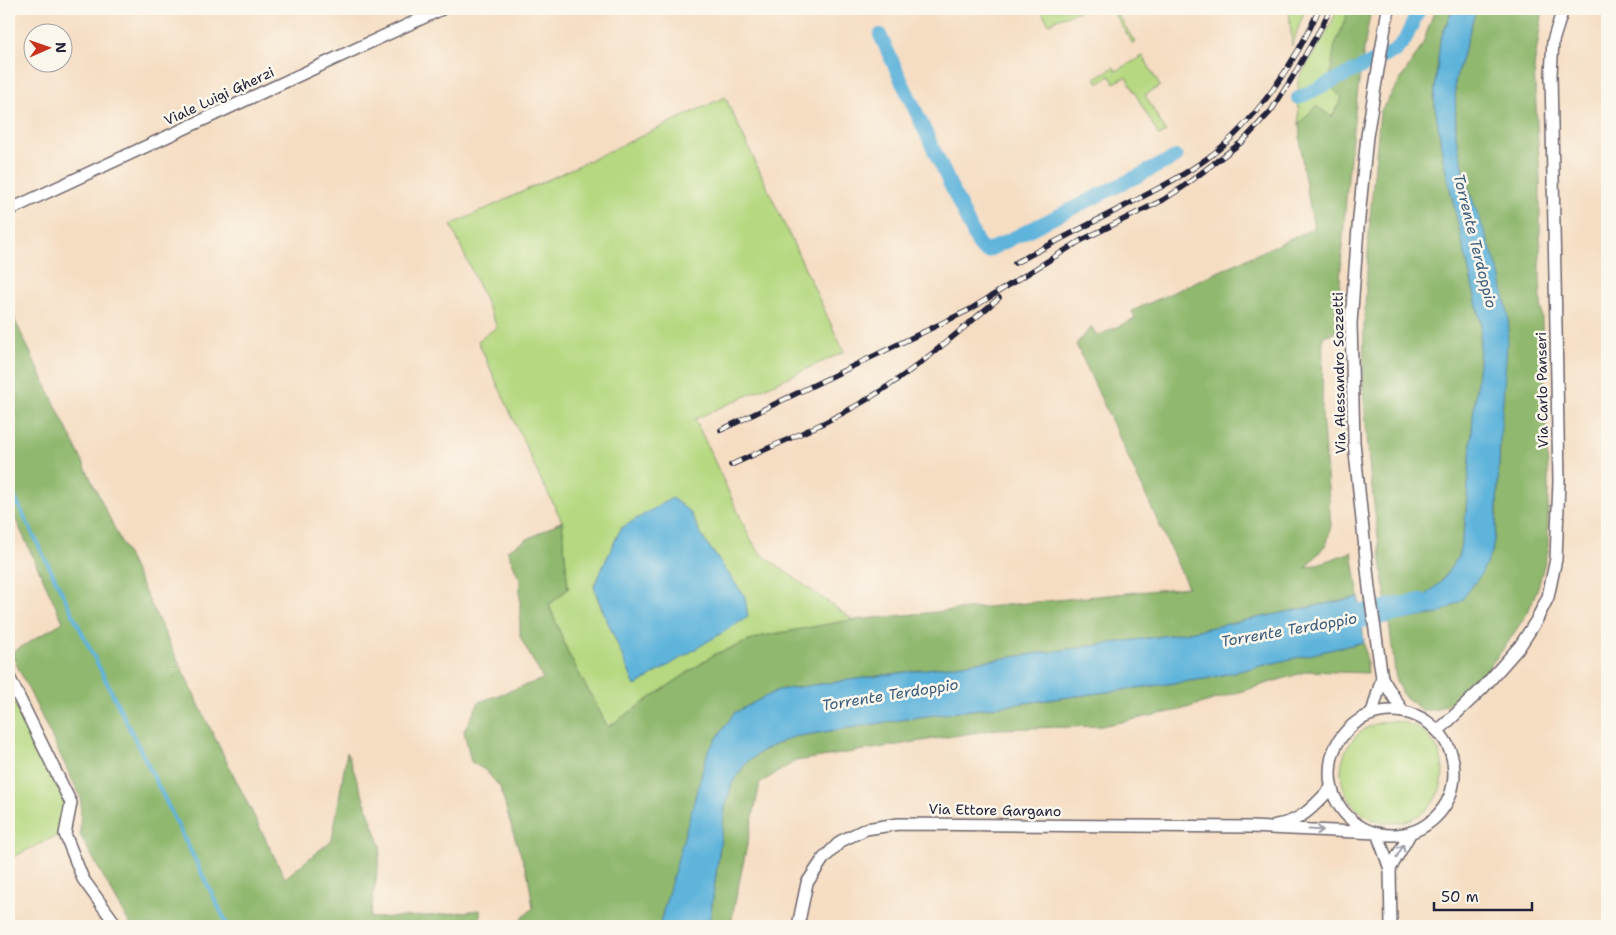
<svg xmlns="http://www.w3.org/2000/svg" width="1616" height="935" font-family="'Shantell Sans',sans-serif">
<style>
.green{fill:#b5d880;stroke:#6c7d5e;fill-rule:evenodd}
.forest{fill:#90b86e;stroke:#596d54}
.water{fill:#5fb4db;stroke:#406b8b}
.lines{fill:none;stroke-linecap:round;stroke-linejoin:round}
.stream{stroke:#5fb4db;stroke-width:4}
.canal{stroke:#5fb4db;stroke-width:14}
.river{stroke:#5fb4db;stroke-width:24}
.street-casing{stroke:#6c636a;stroke-width:14}
.street{stroke:#fff;stroke-width:11}
.rail-casing{stroke:#22223b;stroke-width:5.5}
.rail{stroke:#fbf7ec;stroke-width:4;stroke-dasharray:11;stroke-linecap:butt}
.oneway{stroke:#9c9ca7}
.labels{text-anchor:middle;stroke-width:5;stroke-linejoin:round;paint-order:stroke}
.street-label{font-size:14px;fill:#22223b;stroke:#fbf7ec}
.water-label{font-size:15px;font-style:italic;fill:#3a5c7b;stroke:#fbf7ec}
</style>
<rect width="100%" height="100%" fill="#fbf7ec"/>
<filter id="ink" filterUnits="userSpaceOnUse"><feTurbulence type="fractalNoise" baseFrequency=".02" numOctaves="2"/><feDisplacementMap in="SourceGraphic" scale="10" xChannelSelector="R" yChannelSelector="G"/><feConvolveMatrix kernelMatrix="1 2 1 2 8 2 1 2 1" color-interpolation-filters="sRGB"/></filter>
<filter id="wash" filterUnits="userSpaceOnUse"><feTurbulence type="fractalNoise" baseFrequency=".0096" numOctaves="4" result="noise"/><feDisplacementMap in="SourceGraphic" scale="20" xChannelSelector="R" yChannelSelector="G"/><feGaussianBlur stdDeviation="1.12" result="paint"/><feColorMatrix in="noise" values="0 0 0 0 0 0 0 0 0 0 0 0 0 0 0 0 0 1.4 0 .05"/><feComposite in="paint" operator="in"/></filter>
<g filter="url(#wash)">
<rect width="100%" height="100%" fill="#f5ddc2"/>
<!-- green -->
<g class="green">
<path d="M1040,9H1085L1057,19L1049,24Z"/>
<path d="M1111,9H1114L1135,42L1133,44Z"/>
<path d="M1289,9H1305L1292,46Z"/>
<path d="M1338,9H1349L1334,49L1342,98L1331,118L1316,106L1299,124L1298,80L1330,26Z"/>
<path d="M1143,56L1160,86L1145,95L1166,132L1159,136L1126,77L1114,83L1110,76L1098,83L1095,78L1114,67L1116,71Z"/>
<path d="M725,97L844,352L695,419L750,538L761,554L853,620L763,636L715,654L608,727L569,655L549,605L568,589L562,521L538,474L478,341L497,327L451,225ZM690,512L703,538L745,597L636,686L598,600L594,586L621,528Z"/>
<path d="M9,692L65,803L58,835L9,859Z"/>
<circle cx="1392" cy="772" r="51"/>
</g>
<!-- forest -->
<g class="forest">
<path d="M1349,9H1371C1351,115 1343,224 1337,332L1323,336L1322,415L1331,525L1327,543L1306,568L1352,552L1359,597L1184,633L778,690L664,909L659,926H514L533,908L528,875L514,835L500,787L485,770L471,762L464,731L479,702L543,679L520,637V580L507,550L562,521L568,589L549,605L569,655L608,727L715,654L763,636L845,621L1188,587L1076,344L1092,327L1097,336L1135,319L1132,311L1314,228L1303,169L1299,124L1316,106L1332,117L1342,98L1329,85L1334,49Z"/>
<path d="M1435,9H1453L1440,40L1434,99L1443,158L1481,323L1479,363L1473,417L1465,526L1458,557L1441,582L1425,596L1386,601L1370,472L1363,388L1364,325L1370,217L1380,112L1422,46Z"/>
<path d="M1476,9H1543L1534,67L1540,180V275L1548,472V551L1538,587L1528,612L1506,645L1482,677L1448,704L1435,710H1421L1402,694L1396,680L1389,622L1438,614L1492,552L1496,528L1500,440L1468,187L1456,137L1455,81Z"/>
<path d="M9,308L213,734L285,878L332,840L347,752L381,847L370,918L429,916L480,910V926H131L80,835L81,798L11,653L63,622L9,505Z"/>
<path d="M1364,642L1368,673L1308,671L1180,710L1101,726L997,729L796,761L760,783L733,912L731,926H709L725,808L732,783L746,763L763,750L793,737L919,717L1205,679Z"/>
</g>
<!-- water -->
<g class="water">
<path d="M1453,9H1476L1455,81L1456,137L1468,187L1500,274L1509,319L1500,440L1496,528L1492,552L1480,576L1461,601L1438,614L1389,622L1386,601L1425,596L1441,582L1458,557L1465,526L1473,417L1479,363L1481,323L1443,158L1434,99L1440,40Z"/>
<path d="M672,498L690,512L703,538L745,597L748,617L635,686L598,599L594,586L621,528Z"/>
<path d="M1359,597L1364,642L1205,679L919,717L793,737L763,750L746,763L732,783L725,808L709,926H659L708,751L734,713L778,690L1184,633Z"/>
</g>
<g class="lines">
<!-- stream -->
<path class="stream" d="M9,486L228,926"/>
<!-- canal -->
<g class="canal">
<path d="M880,35L978,244L983,250L987,251L1176,157"/>
<path d="M1298,98L1395,51L1405,40L1419,9"/>
</g>
<!-- river -->
<path class="river" d="M1330,622L1420,605"/>
</g>
</g>
<g filter="url(#ink)">
<g class="lines">
<defs>
<g id="street">
<path d="M9,210L442,9"/>
<path d="M9,677L71,803L65,834L83,879L117,926"/>
<path d="M1382,678L1403,712"/>
<circle cx="1392" cy="773" r="62"/>
<path d="M1372,713L1382,678L1369,588L1354,442L1351,323L1358,228L1367,136L1388,9"/>
<path d="M1438,731L1482,689L1520,646L1536,621L1548,597L1556,559L1559,481L1551,74L1553,41L1563,9"/>
<path d="M1276,825C1301,822 1315,805 1331,788"/>
<path d="M1390,869L1411,832"/>
<path d="M798,926L807,883L823,859L841,841L866,829L898,824L1250,827L1377,833L1390,869L1391,926"/>
</g>
</defs>
<!-- street casing -->
<use href="#street" class="street-casing"/>
<!-- street -->
<use href="#street" class="street"/>
<defs>
<g id="rail">
<path d="M1015,263C1051,244 1087,225 1123,207C1153,191 1182,177 1209,157C1254,124 1297,60 1319,9"/>
<path d="M721,430L969,310L1080,241L1163,200L1183,187L1243,141L1271,111L1292,78L1323,24L1330,9"/>
<path d="M731,465C780,442 833,422 879,392C921,365 960,331 999,298"/>
</g>
</defs>
<!-- rail casing -->
<use href="#rail" class="rail-casing"/>
<!-- rail -->
<use href="#rail" class="rail"/>
</g>
<!-- one-way arrows -->
<defs><path id="oneway-shaft" d="M-6 0H5M1.5-3L5.5 0L1.5 3" fill="none" stroke-width="1.6" stroke-linecap="round" stroke-linejoin="round" transform="scale(1.25)"/></defs>
<g class="oneway">
<use href="#oneway-shaft" transform="translate(1316 830) rotate(3)"/>
<use href="#oneway-shaft" transform="translate(1400 851) rotate(-61)"/>
</g>
</g>
<g class="labels">
<!-- street labels -->
<g class="street-label">
<text transform="translate(219 96) rotate(-25)" y="5">Viale Luigi Gherzi</text>
<text transform="translate(1339 373) rotate(-91)" y="5">Via Alessandro Sozzetti</text>
<text transform="translate(1542 390) rotate(-91)" y="5">Via Carlo Panseri</text>
<text transform="translate(995 810) rotate(1)" y="5">Via Ettore Gargano</text>
</g>
<!-- water labels -->
<g class="water-label">
<text transform="translate(1475 241) rotate(76)" y="5">Torrente Terdoppio</text>
<text transform="translate(1289 630) rotate(-10)" y="5">Torrente Terdoppio</text>
<text transform="translate(890 695) rotate(-9)" y="5">Torrente Terdoppio</text>
</g>
</g>
<!-- margin -->
<rect width="1616" height="935" fill="none" stroke="#fbf7ec" stroke-width="30"/>
<!-- north arrow -->
<g transform="translate(48 48) rotate(88)"><circle r="24" fill="#fbf7ec" stroke="#a4a2a5"/>
<path d="M0-4L9 19L0 12L-9 19Z" fill="#c8321e"/>
<text y="-8" font-size="14" font-weight="bold" text-anchor="middle" fill="#22223b">N</text>
</g>
<!-- scale -->
<path d="M1434 902v8h98v-8" fill="none" stroke="#22223b" stroke-width="2.5"/>
<text x="1441" y="902" font-size="15" fill="#22223b" stroke="#fbf7ec" stroke-width="4" paint-order="stroke">50 m</text>
</svg>
